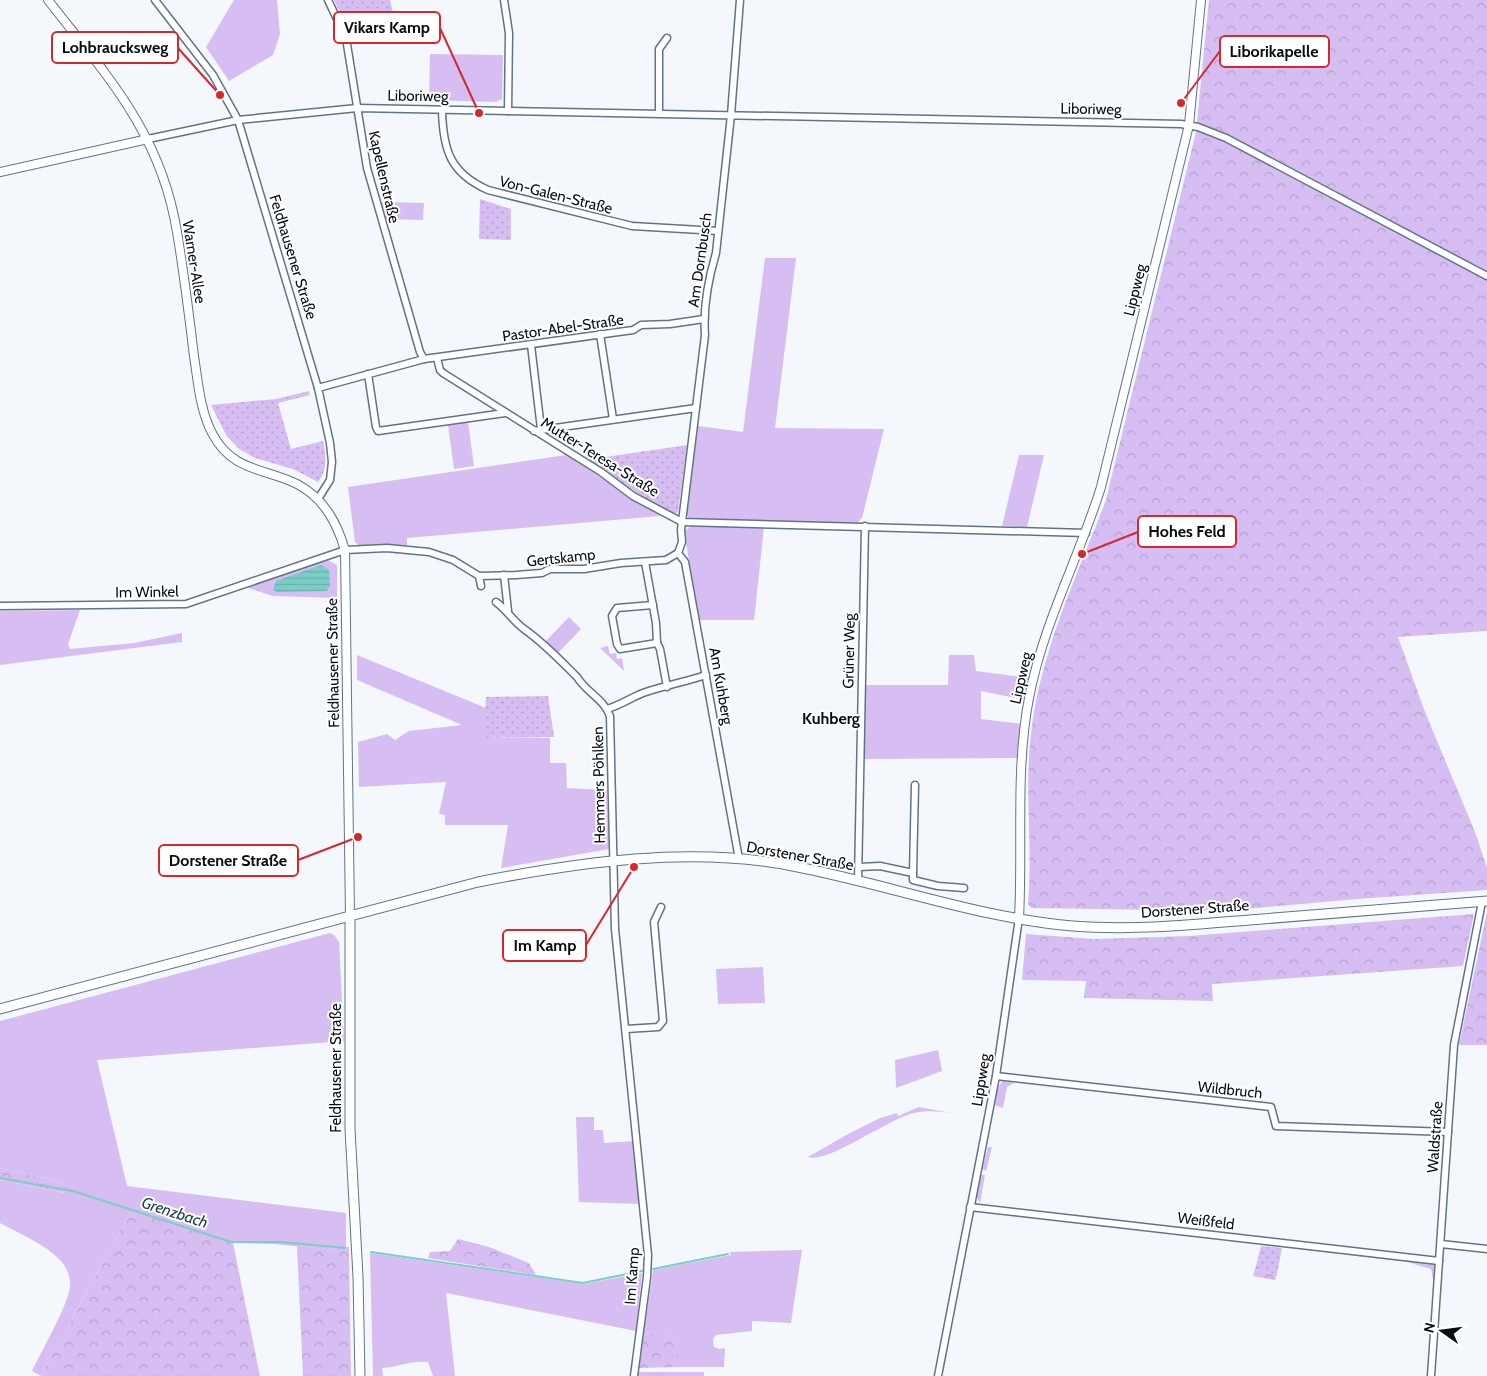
<svg xmlns="http://www.w3.org/2000/svg" width="1487" height="1376" font-family="Cabin,sans-serif">
<style>
.grass{fill:#d6bdf2}
.forest{fill:url(#forest-crowns)}
.park{fill:url(#park-dots)}
.water{fill:url(#water-rules)}
.lines{fill:none;stroke-linecap:round;stroke-linejoin:round}
.stream{stroke:#7bcec7;stroke-width:2}
.minor-casing{stroke:#607487;stroke-width:9}
.tertiary-casing{stroke:#607487;stroke-width:10}
.secondary-casing{stroke:#607487;stroke-width:11}
.minor{stroke:#fff;stroke-width:6}
.tertiary{stroke:#fff;stroke-width:8}
.secondary{stroke:#fff;stroke-width:9}
.labels{text-anchor:middle;stroke-width:4;stroke-linejoin:round;paint-order:stroke}
.street-label{font-size:15px;fill:#060d14;stroke:#fff}
.neighbourhood-label{font-size:16px;font-weight:bold;fill:#060d14;stroke:#fff}
.water-label{font-size:16px;font-style:italic;fill:#1e4543;stroke:#fff}
.leader{fill:none;stroke:#d62828;stroke-width:2}
.callout-dot{fill:#d62828;stroke:#fff;stroke-width:2}
.callout{fill:#fff;stroke:#d62828;stroke-width:2}
.callout-label{font-size:16px;text-anchor:middle;font-weight:bold;fill:#060d14}
</style>
<defs>
<pattern id="forest-crowns" width="20" height="18" patternUnits="userSpaceOnUse" patternTransform="scale(1.25)"><rect width="20" height="18" fill="#d6bdf2"/><path d="M2 6a3 3 0 1 1 6 0M12 15a3 3 0 1 1 6 0" fill="none" stroke="#b6a1cf"/></pattern>
<pattern id="park-dots" width="8" height="8" patternUnits="userSpaceOnUse" patternTransform="scale(1.25)"><rect width="8" height="8" fill="#d6bdf2"/><path d="M2 2h.1M6 6h.1" fill="none" stroke="#b6a1cf" stroke-width="1.8" stroke-linecap="round"/></pattern>
<pattern id="water-rules" width="6" height="5" patternUnits="userSpaceOnUse" patternTransform="scale(1.25)"><rect width="6" height="5" fill="#7bcec7"/><path d="M0 2.5h6" fill="none" stroke="#69b0aa"/></pattern>
</defs>
<rect width="100%" height="100%" fill="#f4f8fd"/>
<!-- grass -->
<g class="grass">
<path d="M234,0H277L280,34L273,55L229,81L206,47Z"/>
<path d="M430,54L503,55L502,99L496,102L429,100Z"/>
<path d="M381,202L424,203L423,220L385,219Z"/>
<path d="M765,258H796L775,428L884,429L862,518L857,523L689,519L687,515L698,426L743,432Z"/>
<path d="M468,422L474,466L454,469L448,425Z"/>
<path d="M566,455L660,516L407,538V546L359,545L355,542L348,487Z"/>
<path d="M1019,455H1044L1027,527L1002,526Z"/>
<path d="M692,525L764,527L754,620H699L684,531Z"/>
<path d="M326,559L337,565V598L273,596L245,587Z"/>
<path d="M80,610L68,644L70,649L134,643L182,633V642L0,665V611Z"/>
<path d="M569,617L581,629L557,654L545,642Z"/>
<path d="M608,646L610,654L616,653L617,659L622,658L624,671L600,648Z"/>
<path d="M357,655L486,708L484,738H550V763H566L567,788L607,790L609,849L501,868L508,825H445V815L439,814L446,782L359,787L358,742L387,734L395,740L409,731L462,725L357,680Z"/>
<path d="M949,655H974L976,671L1030,678L1025,700L981,691V719L1022,724L1018,758L862,759L865,685H948Z"/>
<path d="M330,933L334,935L339,942L344,1041L97,1060L127,1186L346,1213V1247H349V1251L273,1244L230,1243L131,1211L41,1376L32,1371C41,1352 68,1305 70,1287C71,1276 66,1266 59,1259C43,1243 20,1234 0,1223V1180L64,1193L65,1183L0,1168V1021Z"/>
<path d="M763,967L765,1003L718,1004L716,969Z"/>
<path d="M938,1050L942,1071L896,1088L895,1060Z"/>
<path d="M1003,1081L1014,1083L1007,1087L1003,1108L995,1105C996,1096 996,1087 1003,1081Z"/>
<path d="M919,1107L983,1119C961,1115 936,1108 914,1113C889,1118 828,1164 808,1157L850,1133L880,1118L897,1113L898,1116Z"/>
<path d="M576,1117H594V1130H603L604,1143L635,1141L641,1204L579,1202Z"/>
<path d="M988,1147H992L986,1171L982,1169Z"/>
<path d="M980,1175H985L980,1203L976,1196Z"/>
<path d="M1283,1245L1431,1263L1435,1266L1430,1376H1428L1434,1285L1431,1269L1407,1262L1283,1247Z"/>
<path d="M802,1250L791,1323L752,1321V1331L716,1335L713,1339L714,1347L719,1349L725,1348L724,1367H678L677,1337L644,1332L653,1270L731,1255L730,1252Z"/>
<path d="M370,1253L584,1284L642,1273L636,1331L446,1293L455,1376H433L428,1362C412,1360 398,1367 382,1368L383,1376H373Z"/>
<path d="M678,1372H704V1376H677Z"/>
</g>
<!-- forest -->
<g class="forest">
<path d="M1209,0H1487V631L1398,637L1425,712L1475,832L1487,868V890L1357,899L1223,911L1031,908L1028,904C1033,848 1024,790 1031,734C1040,652 1077,576 1106,500L1110,483L1196,132Z"/>
<path d="M1487,912V1045H1459Z"/>
<path d="M1474,914L1463,966L1212,984L1213,1001L1084,998L1086,981L1022,980L1026,934L1094,939L1189,936Z"/>
<path d="M0,1168L65,1183V1193L0,1180Z"/>
<path d="M131,1211L233,1243L260,1376H41Z"/>
<path d="M458,1239L489,1247L529,1263L536,1275L428,1258L430,1252L450,1251Z"/>
<path d="M297,1246L349,1251L351,1376H303Z"/>
<path d="M1256,1265L1255,1270L1277,1274L1275,1280L1253,1276Z"/>
<path d="M644,1332L678,1337V1367L639,1368Z"/>
<path d="M638,1372H678L677,1376H638Z"/>
</g>
<!-- park -->
<g class="park">
<path d="M334,0H390L399,37L352,38Z"/>
<path d="M480,199L511,209V240L479,239Z"/>
<path d="M309,391L310,395L278,403L291,449L323,441C326,454 328,471 318,482L293,469L255,458L239,449L226,435L211,405L276,399Z"/>
<path d="M687,445L678,512L672,515L585,460Z"/>
<path d="M548,696L554,737L483,738L486,697Z"/>
<path d="M1261,1246L1282,1248L1277,1274L1255,1270Z"/>
</g>
<!-- water -->
<path class="water" d="M321,565L329,570L330,586L327,591L277,592L273,590L276,581Z"/>
<g class="lines">
<!-- stream -->
<g class="stream">
<path d="M0,1178L73,1191L231,1242H281L345,1248"/>
<path d="M371,1252L583,1283L642,1271"/>
<path d="M653,1269L728,1254"/>
</g>
<defs>
<g id="minor">
<path d="M155,0L213,75L238,120L318,388L330,443L332,462L330,480L318,499"/>
<path d="M328,0L346,38L367,168L420,352L424,359"/>
<path d="M504,0L509,33L508,111"/>
<path d="M442,110C443,150 450,173 488,190L632,226L718,231"/>
<path d="M659,113V49L667,38"/>
<path d="M148,139L238,120L357,108L1181,124L1198,127L1226,138L1487,276"/>
<path d="M600,334L613,419"/>
<path d="M531,345L541,429"/>
<path d="M437,358L440,370L443,373L601,472L633,496L682,522L1086,533"/>
<path d="M368,374L376,427L378,431L505,413"/>
<path d="M318,388L424,359L633,330L641,325L670,324L704,319"/>
<path d="M534,431L696,408"/>
<path d="M645,562L656,623L657,643L660,649L667,687"/>
<path d="M504,575L508,611"/>
<path d="M479,576L481,586"/>
<path d="M496,602C507,610 513,621 524,629C544,643 560,660 577,677C586,692 604,699 610,716L615,929L648,1255L647,1277L634,1376"/>
<path d="M653,605L617,608L612,616L617,644L620,649L657,643"/>
<path d="M0,606L186,604L345,550L387,548L429,552L453,560L479,576L516,575L542,573L550,569H584L621,563L666,560L678,553"/>
<path d="M607,709C621,705 630,698 643,693C663,686 685,682 706,675"/>
<path d="M739,859L685,562L678,553L682,542L681,530L705,335C703,308 708,280 716,253L731,115L740,0"/>
<path d="M859,867L880,866L913,873V880L938,886L964,888"/>
<path d="M913,873L915,785"/>
<path d="M858,881L865,526"/>
<path d="M626,1029L658,1027L663,1021L654,922L661,907"/>
<path d="M996,1076L1271,1107L1276,1126L1448,1132"/>
<path d="M970,1207L1439,1261"/>
<path d="M1441,1244L1487,1249"/>
<path d="M938,1376L996,1076L1019,918"/>
<path d="M1431,1376L1454,1045L1482,902"/>
</g>
<g id="tertiary">
<path d="M48,0C107,76 161,133 177,232C184,273 189,315 194,356C198,382 200,410 212,433C232,472 265,468 297,484C324,498 337,523 345,550L350,916"/>
<path d="M0,172L148,139"/>
<path d="M1019,918C1023,845 1015,770 1029,698C1043,624 1079,558 1101,487L1189,125L1201,0"/>
</g>
<g id="secondary">
<path d="M350,916V1129L358,1277L360,1376"/>
<path d="M0,1009L478,882C579,862 691,846 793,866C887,884 978,918 1073,926C1136,931 1200,924 1262,919C1337,913 1412,907 1487,901"/>
</g>
</defs>
<!-- minor casing -->
<use href="#minor" class="minor-casing"/>
<!-- tertiary casing -->
<use href="#tertiary" class="tertiary-casing"/>
<!-- secondary casing -->
<use href="#secondary" class="secondary-casing"/>
<!-- minor -->
<use href="#minor" class="minor"/>
<!-- tertiary -->
<use href="#tertiary" class="tertiary"/>
<!-- secondary -->
<use href="#secondary" class="secondary"/>
</g>
<g class="labels">
<!-- street labels -->
<g class="street-label">
<text transform="translate(418 96) rotate(1)" y="5">Liboriweg</text>
<text transform="translate(1091 109) rotate(1)" y="5">Liboriweg</text>
<text transform="translate(384 177) rotate(77)" y="5">Kapellenstraße</text>
<text transform="translate(556 195) rotate(14)" y="5">Von-Galen-Straße</text>
<text transform="translate(293 257) rotate(73)" y="5">Feldhausener Straße</text>
<text transform="translate(700 260) rotate(-82)" y="5">Am Dornbusch</text>
<text transform="translate(194 262) rotate(81)" y="5">Warner-Allee</text>
<text transform="translate(1135 290) rotate(-76)" y="5">Lippweg</text>
<text transform="translate(563 328) rotate(-8)" y="5">Pastor-Abel-Straße</text>
<text transform="translate(600 457) rotate(32)" y="5">Mutter-Teresa-Straße</text>
<text transform="translate(561 558) rotate(-6)" y="5">Gertskamp</text>
<text transform="translate(147 592) rotate(-1)" y="5">Im Winkel</text>
<text transform="translate(849 651) rotate(-89)" y="5">Grüner Weg</text>
<text transform="translate(333 663) rotate(-91)" y="5">Feldhausener Straße</text>
<text transform="translate(1021 678) rotate(-77)" y="5">Lippweg</text>
<text transform="translate(721 686) rotate(80)" y="5">Am Kuhberg</text>
<text transform="translate(599 785) rotate(-91)" y="5">Hemmers Pöhlken</text>
<text transform="translate(800 856) rotate(10)" y="5">Dorstener Straße</text>
<text transform="translate(1195 909) rotate(-4)" y="5">Dorstener Straße</text>
<text transform="translate(336 1068) rotate(-90)" y="5">Feldhausener Straße</text>
<text transform="translate(981 1080) rotate(-81)" y="5">Lippweg</text>
<text transform="translate(1230 1090) rotate(6)" y="5">Wildbruch</text>
<text transform="translate(1435 1137) rotate(-86)" y="5">Waldstraße</text>
<text transform="translate(1206 1221) rotate(7)" y="5">Weißfeld</text>
<text transform="translate(632 1276) rotate(-86)" y="5">Im Kamp</text>
</g>
<!-- neighbourhood labels -->
<g class="neighbourhood-label">
<text x="831" y="724">Kuhberg</text>
</g>
<!-- water labels -->
<g class="water-label">
<text transform="translate(175 1212) rotate(18)" y="6">Grenzbach</text>
</g>
</g>
<!-- callouts -->
<path class="leader" d="M479 113L440 28M220 95L178 48M1181 103L1220 51M1082 554L1138 532M358 837L298 860M634 867L586 945"/>
<g class="callout-dot">
<circle cx="479" cy="113" r="5"/>
<circle cx="220" cy="95" r="5"/>
<circle cx="1181" cy="103" r="5"/>
<circle cx="1082" cy="554" r="5"/>
<circle cx="358" cy="837" r="5"/>
<circle cx="634" cy="867" r="5"/>
</g>
<g class="callout">
<rect x="334" y="12" width="106" height="31" rx="5"/>
<rect x="52" y="32" width="126" height="31" rx="5"/>
<rect x="1220" y="36" width="109" height="31" rx="5"/>
<rect x="1138" y="516" width="98" height="31" rx="5"/>
<rect x="159" y="845" width="139" height="31" rx="5"/>
<rect x="503" y="930" width="83" height="31" rx="5"/>
</g>
<g class="callout-label">
<text x="387" y="33">Vikars Kamp</text>
<text x="115" y="53">Lohbraucksweg</text>
<text x="1274" y="57">Liborikapelle</text>
<text x="1187" y="537">Hohes Feld</text>
<text x="228" y="866">Dorstener Straße</text>
<text x="545" y="951">Im Kamp</text>
</g>
<!-- north arrow -->
<g transform="translate(1442 1331) rotate(284)" stroke="#ffffff" stroke-width="4" paint-order="stroke">
<path d="M0-4L9 19L0 12L-9 19Z" fill="#060d14"/>
<text y="-8" font-size="14" font-weight="bold" text-anchor="middle" fill="#060d14">N</text>
</g>
</svg>
